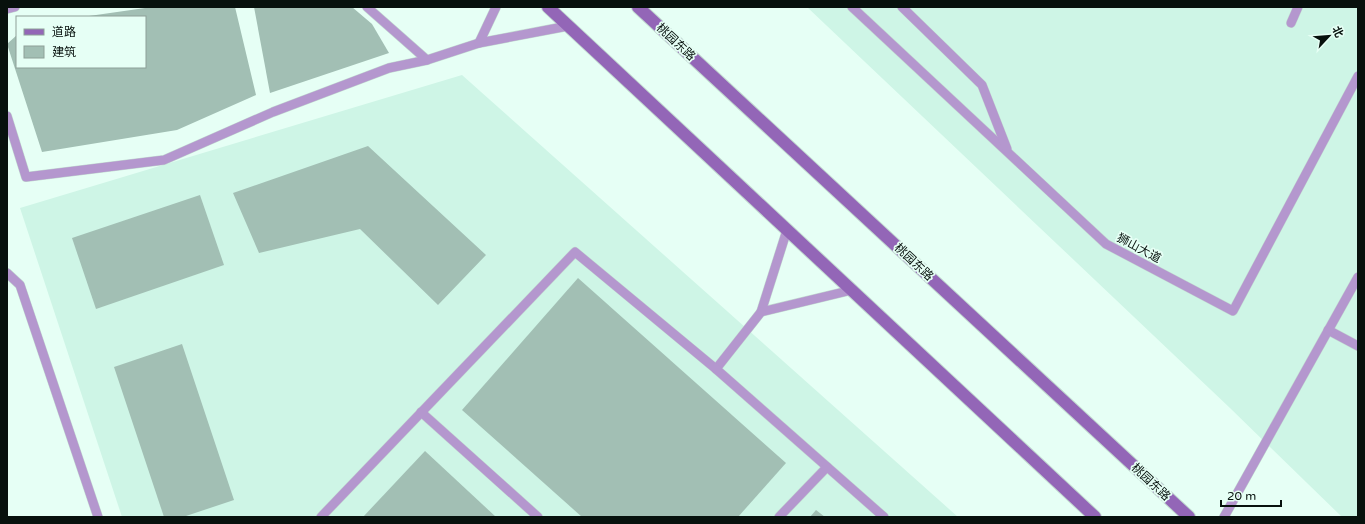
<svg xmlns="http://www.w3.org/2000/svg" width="1365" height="524" font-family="'Varela Round','Noto Sans SC',sans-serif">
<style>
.built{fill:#cef5e6}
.building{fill:#a2bfb4}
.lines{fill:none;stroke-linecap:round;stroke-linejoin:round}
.lane-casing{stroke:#c2d9d0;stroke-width:10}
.secondary-casing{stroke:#c2d9d0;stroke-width:14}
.lane{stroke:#b497ce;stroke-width:9}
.secondary{stroke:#9366b7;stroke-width:12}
.labels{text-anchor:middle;stroke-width:3.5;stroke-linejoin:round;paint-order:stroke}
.street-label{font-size:12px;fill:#07110d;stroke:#e6fff5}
</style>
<rect width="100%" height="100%" fill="#e6fff5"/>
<!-- built -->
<g class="built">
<path d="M807,7H1358V517H1342L1230,408Z"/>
<path d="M462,75L958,517H122L20,208Z"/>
</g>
<!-- building -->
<g class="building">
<path d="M152,7H235L256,95L177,130L42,152L7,44L17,35V67H145V17L89,16Z"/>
<path d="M254,7H352L372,24L389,53L270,93Z"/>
<path d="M368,146L486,255L438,305L360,229L259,253L233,193Z"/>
<path d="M200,195L224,265L96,309L72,238Z"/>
<path d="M578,278L786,463L738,517H582L462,410Z"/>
<path d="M182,344L234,500L183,517H164L114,367Z"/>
<path d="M425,451L496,517H363Z"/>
<path d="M816,510L825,517H810Z"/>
</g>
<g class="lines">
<defs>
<g id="lane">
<path d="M367,7L427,60L479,43L568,26"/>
<path d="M852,7L1106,244L1233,311L1358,76"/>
<path d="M902,7L982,85L1007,149"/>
<path d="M7,9L15,7"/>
<path d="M1291,23L1298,7"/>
<path d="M479,43L496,7"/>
<path d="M7,116L26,177L164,160L273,112L389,68L427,60"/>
<path d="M787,230L761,312L852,290"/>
<path d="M7,273L20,285L98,517"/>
<path d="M1328,330L1358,346"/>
<path d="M716,369L761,312"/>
<path d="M421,412L538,517"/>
<path d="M321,517L575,252L716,369L884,517"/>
<path d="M779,517L827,467"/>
<path d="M1224,517L1358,277"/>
</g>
<g id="secondary">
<path d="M548,7L1095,517"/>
<path d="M638,7L1189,517"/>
</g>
</defs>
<!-- lane casing -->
<use href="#lane" class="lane-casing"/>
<!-- secondary casing -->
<use href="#secondary" class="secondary-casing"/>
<!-- lane -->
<use href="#lane" class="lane"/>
<!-- secondary -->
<use href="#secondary" class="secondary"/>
</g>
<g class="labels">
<!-- street labels -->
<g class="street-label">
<text transform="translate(676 42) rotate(43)" y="4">桃园东路</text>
<text transform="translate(1139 248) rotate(28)" y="4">狮山大道</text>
<text transform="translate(914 262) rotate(43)" y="4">桃园东路</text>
<text transform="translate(1151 482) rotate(43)" y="4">桃园东路</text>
</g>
</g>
<!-- border -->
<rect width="1365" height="524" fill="none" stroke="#07110d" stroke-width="16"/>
<!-- legend -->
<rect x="16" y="16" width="130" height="52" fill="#e6fff5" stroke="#8da098"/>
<rect x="24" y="29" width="20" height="6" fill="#9366b7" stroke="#8da098"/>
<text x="52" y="36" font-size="12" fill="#07110d">道路</text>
<rect x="24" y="46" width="20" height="12" fill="#a2bfb4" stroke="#8da098"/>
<text x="52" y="56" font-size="12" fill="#07110d">建筑</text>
<!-- north arrow -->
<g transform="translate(1329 36) rotate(64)" stroke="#e6fff5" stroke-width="3" paint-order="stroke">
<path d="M0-3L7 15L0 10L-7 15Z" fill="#07110d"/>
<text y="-6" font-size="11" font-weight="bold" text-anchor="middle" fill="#07110d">北</text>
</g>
<!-- scale -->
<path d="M1221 500v6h60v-6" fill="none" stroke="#07110d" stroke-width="2"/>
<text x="1227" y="500" font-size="12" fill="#07110d" stroke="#e6fff5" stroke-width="3" paint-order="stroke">20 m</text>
</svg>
